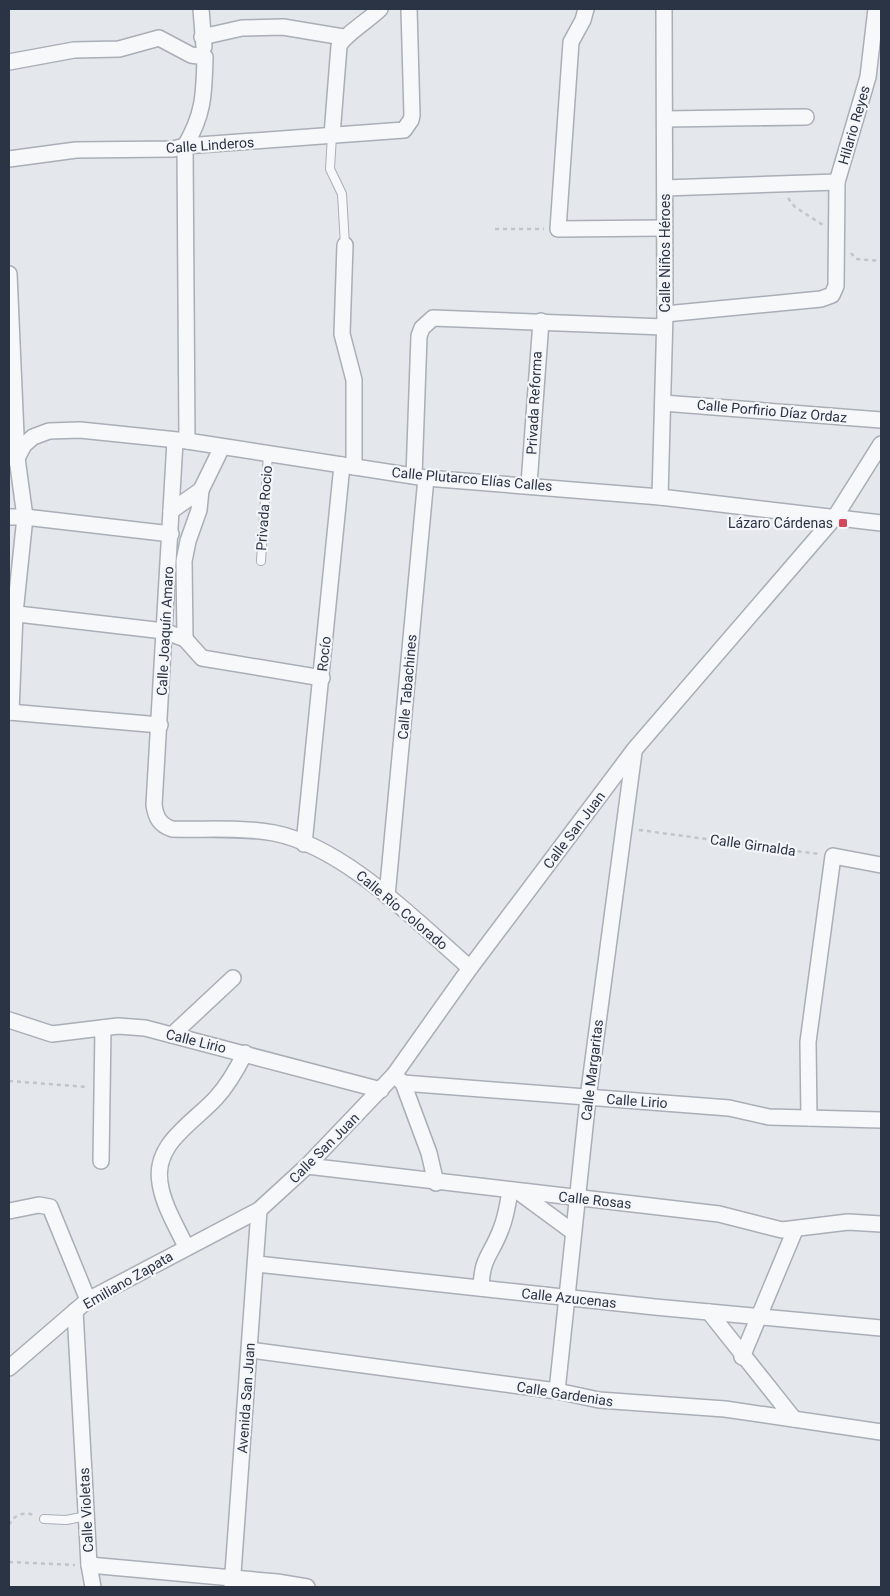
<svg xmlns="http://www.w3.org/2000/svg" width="890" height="1596" font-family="Roboto,sans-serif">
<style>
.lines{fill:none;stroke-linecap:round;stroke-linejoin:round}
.service-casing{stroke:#a9aeb7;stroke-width:10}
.minor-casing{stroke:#a9aeb7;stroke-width:18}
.path{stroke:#c2c5cb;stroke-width:2.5;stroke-dasharray:4 4;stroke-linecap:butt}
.service{stroke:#f7f8fa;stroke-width:8}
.minor{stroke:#f7f8fa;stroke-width:15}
.poi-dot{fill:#d1495b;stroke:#f4f6f9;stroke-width:2}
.labels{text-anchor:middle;stroke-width:4.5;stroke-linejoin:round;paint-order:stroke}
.street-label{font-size:14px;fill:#2b3445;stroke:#f4f6f9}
.poi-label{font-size:14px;fill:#2b3445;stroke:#f4f6f9;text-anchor:end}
</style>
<rect width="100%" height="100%" fill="#e4e7ec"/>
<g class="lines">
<defs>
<g id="service">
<path d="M332,135L330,169L342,194L345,245"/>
<path d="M261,561L268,454"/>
<path d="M44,1519L66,1520L87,1516"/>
</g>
<g id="minor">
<path d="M201,9L204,47"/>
<path d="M586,9L583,20L571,42L558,229L663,228"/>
<path d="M202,37L242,28L283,27L343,37"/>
<path d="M9,62L74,50L119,49L159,38L191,55L205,57C204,94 204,114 185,146L187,441"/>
<path d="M665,119L806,117"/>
<path d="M332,135L339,46C344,35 369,20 380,9"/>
<path d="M9,159L76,150L173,149L185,146L404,130L411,120L412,115L409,9"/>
<path d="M665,188L837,182"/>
<path d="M345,245L342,334L354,380V467"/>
<path d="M9,274L17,458L25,517L15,613L11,712"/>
<path d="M665,314L821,299L832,295L836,286L837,182L868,77L876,9"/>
<path d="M663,403L881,420"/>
<path d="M175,441L154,805C156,818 160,825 172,829C205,830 241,827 274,833C345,847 417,922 470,968"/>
<path d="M9,458H17L24,445L33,437L49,431L80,430L187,441L426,478L660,497L881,523"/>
<path d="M414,476L419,336L422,328L433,318L664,327"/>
<path d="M529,484L541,321"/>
<path d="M660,497L665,314L664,9"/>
<path d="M171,511L201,490L222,447"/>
<path d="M9,517H25L171,534"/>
<path d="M9,613L164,631L185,639L202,658L322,678"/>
<path d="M185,639L184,561L188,541L199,510L201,490"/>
<path d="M9,712L160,725"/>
<path d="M304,844L342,465"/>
<path d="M387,896L426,478"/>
<path d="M9,1020L52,1034L118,1026L145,1028L381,1090"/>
<path d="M172,1035L233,978"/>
<path d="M394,1075L403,1083L729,1108L769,1117L881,1120"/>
<path d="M403,1083L429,1153L436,1183"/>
<path d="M809,1118L808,1042L833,856L881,865"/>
<path d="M101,1161L103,1028"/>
<path d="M307,1166L719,1214L782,1230L848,1222L881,1224"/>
<path d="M520,1193L573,1232"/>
<path d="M9,1211L39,1205L50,1207L88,1300"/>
<path d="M186,1247C177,1227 163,1205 160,1183C153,1144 193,1123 216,1098C228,1085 237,1069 245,1053"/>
<path d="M257,1264L655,1307L881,1328"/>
<path d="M481,1288C482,1256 491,1256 501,1229C506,1217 508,1204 510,1191"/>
<path d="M75,1311L89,1565L93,1587"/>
<path d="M709,1312L794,1419"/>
<path d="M250,1350L557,1391L599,1400L725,1409L881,1432"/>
<path d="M742,1357L795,1230"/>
<path d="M9,1368L88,1300L259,1210L307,1166L394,1075L470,968L634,750L835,517L881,444"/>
<path d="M557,1391L588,1098L634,752"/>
<path d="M89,1565L277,1582L307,1587"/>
<path d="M232,1587L259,1210"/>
</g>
</defs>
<!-- service casing -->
<use href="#service" class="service-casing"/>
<!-- minor casing -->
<use href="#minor" class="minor-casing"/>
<!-- path -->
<g class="path">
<path d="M788,198L795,207L823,225"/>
<path d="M495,229H544"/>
<path d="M851,253L856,259L881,261"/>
<path d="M639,830L819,854"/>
<path d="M9,1081L88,1087"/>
<path d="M9,1525C14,1514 25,1511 36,1516"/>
<path d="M9,1562L75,1565"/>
</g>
<!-- service -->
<use href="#service" class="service"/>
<!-- minor -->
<use href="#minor" class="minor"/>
</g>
<!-- markers -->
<rect class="poi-dot" x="838" y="518" width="10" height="10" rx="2.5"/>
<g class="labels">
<!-- street labels -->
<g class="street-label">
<text transform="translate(854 125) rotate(-74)" y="5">Hilario Reyes</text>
<text transform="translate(210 145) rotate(-4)" y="5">Calle Linderos</text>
<text transform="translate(665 253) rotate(-90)" y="5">Calle Niños Héroes</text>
<text transform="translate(534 403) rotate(-87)" y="5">Privada Reforma</text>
<text transform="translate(772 411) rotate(5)" y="5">Calle Porfirio Díaz Ordaz</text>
<text transform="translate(472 479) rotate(5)" y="5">Calle Plutarco Elías Calles</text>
<text transform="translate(264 508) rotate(-86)" y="5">Privada Rocio</text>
<text transform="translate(165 631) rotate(-87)" y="5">Calle Joaquín Amaro</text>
<text transform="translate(324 654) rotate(-84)" y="5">Rocío</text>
<text transform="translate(407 687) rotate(-85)" y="5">Calle Tabachines</text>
<text transform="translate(574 830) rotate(-53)" y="5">Calle San Juan</text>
<text transform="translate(753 845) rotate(8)" y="5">Calle Girnalda</text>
<text transform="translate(402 910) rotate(40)" y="5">Calle Río Colorado</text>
<text transform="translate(196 1041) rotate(14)" y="5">Calle Lirio</text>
<text transform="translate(592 1070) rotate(-83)" y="5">Calle Margaritas</text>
<text transform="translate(637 1101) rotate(4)" y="5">Calle Lirio</text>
<text transform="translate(324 1148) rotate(-45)" y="5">Calle San Juan</text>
<text transform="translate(595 1200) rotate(6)" y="5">Calle Rosas</text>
<text transform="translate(128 1280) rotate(-30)" y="5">Emiliano Zapata</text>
<text transform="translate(569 1298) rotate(6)" y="5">Calle Azucenas</text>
<text transform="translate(565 1394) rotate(9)" y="5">Calle Gardenias</text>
<text transform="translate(246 1398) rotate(-86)" y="5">Avenida San Juan</text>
<text transform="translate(86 1510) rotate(-93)" y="5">Calle Violetas</text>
</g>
<!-- poi labels -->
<g class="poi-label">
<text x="833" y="528">Lázaro Cárdenas</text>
</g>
</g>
<!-- border -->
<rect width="890" height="1596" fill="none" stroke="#2b3445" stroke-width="20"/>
</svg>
